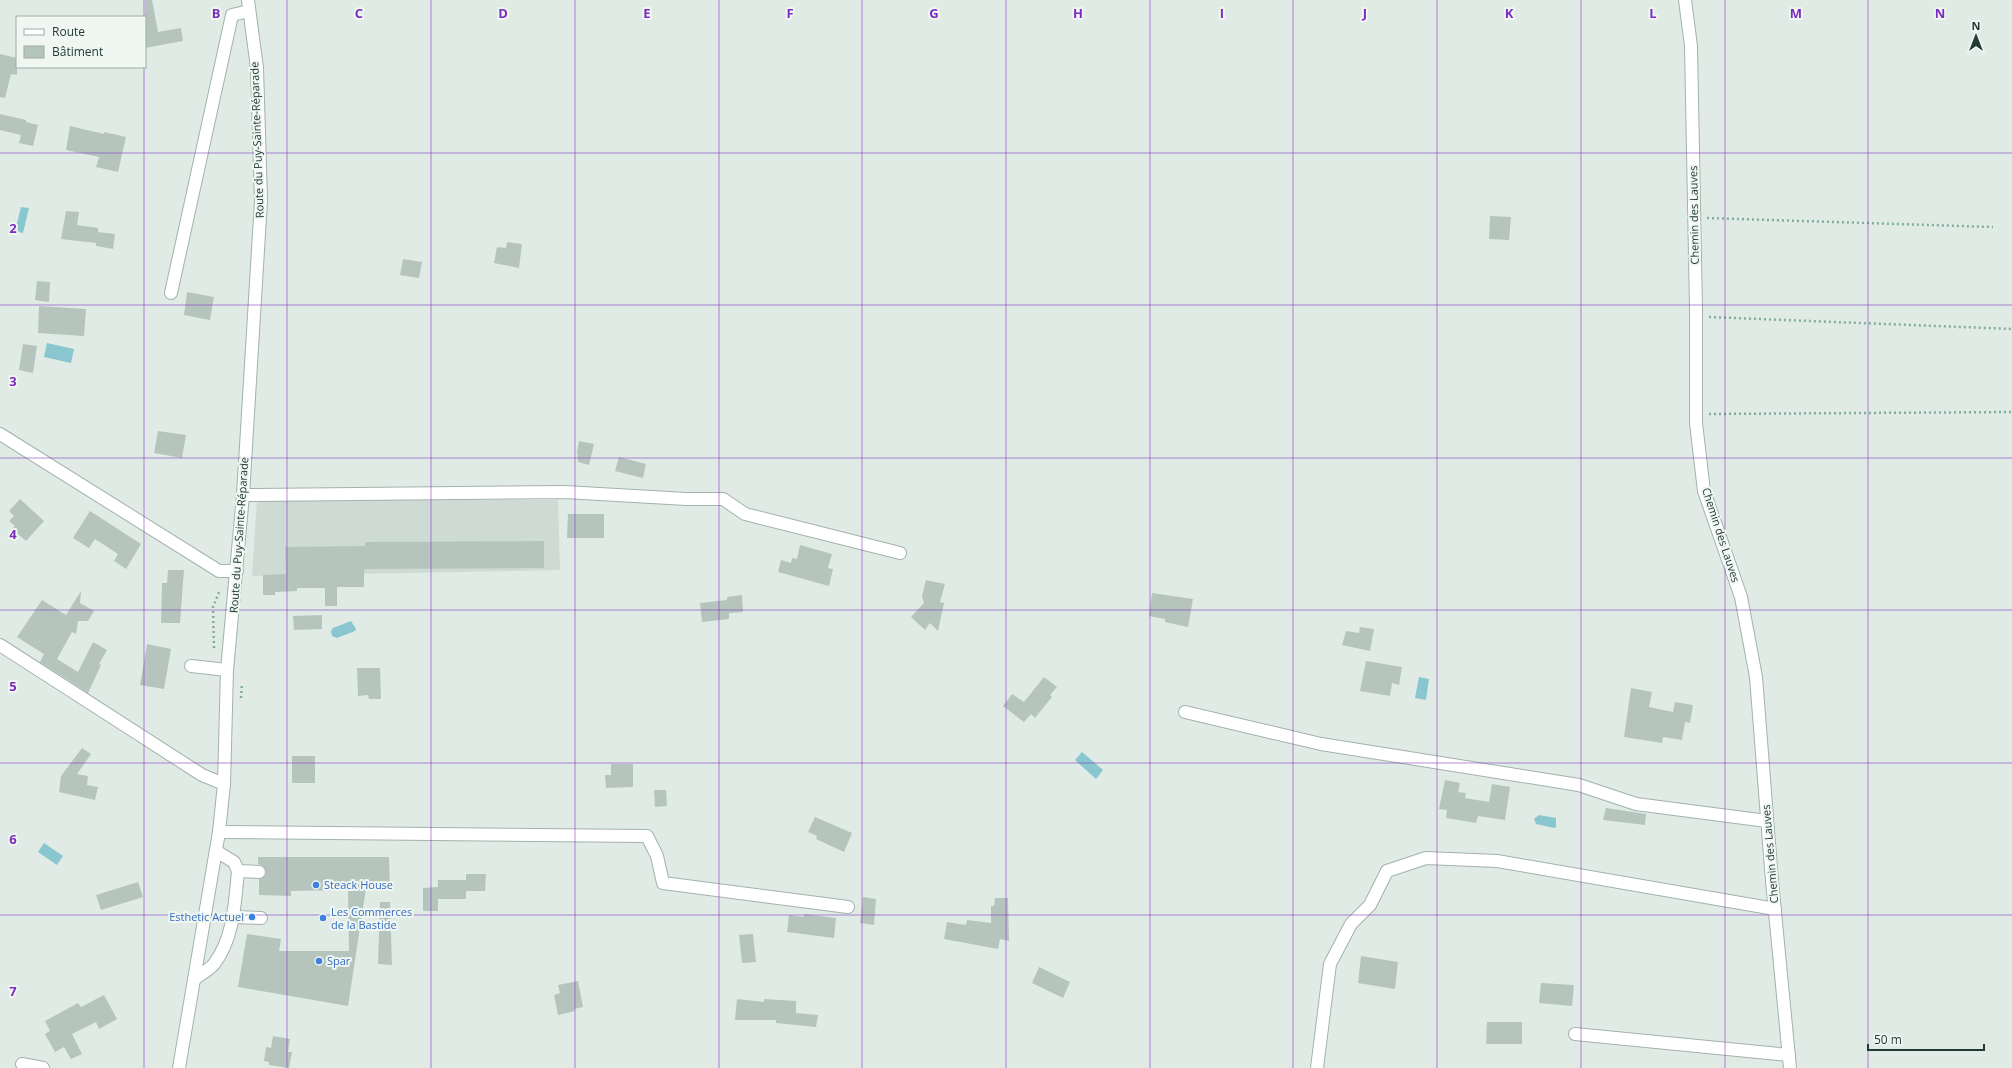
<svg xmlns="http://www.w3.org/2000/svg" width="2012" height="1068" font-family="'Open Sans',sans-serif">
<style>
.built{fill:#cedad4}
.water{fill:#89c6cf}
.building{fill:#b5c5be}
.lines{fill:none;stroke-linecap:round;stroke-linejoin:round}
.minor-casing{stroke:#a3b2ac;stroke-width:14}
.path{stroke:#81ad9e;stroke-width:2.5;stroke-dasharray:2 3;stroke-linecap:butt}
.minor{stroke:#fff;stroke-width:12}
.grid{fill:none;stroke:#7b2cbf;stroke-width:1;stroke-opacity:0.55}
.shop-dot{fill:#3f7fe0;stroke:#f0f7f3;stroke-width:1.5}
.labels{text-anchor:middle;stroke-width:4;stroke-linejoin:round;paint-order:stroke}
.street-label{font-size:11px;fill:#213a33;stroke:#f0f7f3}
.shop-label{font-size:11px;fill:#366cbe;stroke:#f0f7f3;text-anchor:start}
.grid-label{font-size:13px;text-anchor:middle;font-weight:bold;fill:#7b2cbf;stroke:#f0f7f3;stroke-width:4;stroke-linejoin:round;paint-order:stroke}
</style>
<rect width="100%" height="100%" fill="#e0ebe5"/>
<!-- built -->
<path class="built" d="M257,500H558L560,570L252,576Z"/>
<!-- water -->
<g class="water">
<path d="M21,207L29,208L23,233L15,231Z"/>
<path d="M47,343L74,349L71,363L44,357Z"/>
<path d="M351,621L356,629L355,631L337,638L332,636L331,631L333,628Z"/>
<path d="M1419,677L1429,679L1426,700L1415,698Z"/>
<path d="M1082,752L1103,770L1096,779L1075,760Z"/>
<path d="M1539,815L1556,818V827L1554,828L1536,824L1534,819Z"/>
<path d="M44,843L63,856L57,865L38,852Z"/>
</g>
<!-- building -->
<g class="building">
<path d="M145,0H152L158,32L181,28L183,41L145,48Z"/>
<path d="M0,54L17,58V75L11,74L5,98L0,97Z"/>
<path d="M0,114L26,120V122L38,125L33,146L19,143L21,135L0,130Z"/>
<path d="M70,126L104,134V132L126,137L118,172L96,167L99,157L66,150Z"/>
<path d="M66,211L79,212L77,225L98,228V232L115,234L113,249L96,246V243L61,239Z"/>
<path d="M1490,216L1511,217L1509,240L1489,239Z"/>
<path d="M507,242L522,244L519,268L494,263L497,247L506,248Z"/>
<path d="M403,259L422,262L419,278L400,275Z"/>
<path d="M37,281L50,282L49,302L35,300Z"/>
<path d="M187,292L214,297L210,320L184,315Z"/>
<path d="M39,306L86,309L84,336L38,333Z"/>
<path d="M23,344L37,346L33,373L19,370Z"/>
<path d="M158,431L186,435L182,458L154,453Z"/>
<path d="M579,441L594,444L589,465L578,462L577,452Z"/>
<path d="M619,457L646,464L643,478L615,471Z"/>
<path d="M20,499L44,521L26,541L12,529L15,526L9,521L14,516L9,511Z"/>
<path d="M90,511L141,544L126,569L114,561L118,554L95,539L89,548L73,538Z"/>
<path d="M568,514H604V538H567Z"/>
<path d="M544,541V568L365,569L364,571V587H337V606H325V588H297V591L275,592V595H263V575L286,574L285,547L365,546V542Z"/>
<path d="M800,545L832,554L828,568L833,569L829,586L778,572L781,560L791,563L792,558L797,559Z"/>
<path d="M168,570H184L180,623H161L162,583H167Z"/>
<path d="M926,580L945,584L940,602L944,603L938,631L930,623L925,630L911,617L924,603L922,596Z"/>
<path d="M81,591L80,603L94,611L88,621H78L76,634L72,632L57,659L78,672L93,642L107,650L99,664L101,665L88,693L40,662L44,654L17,637L42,600L66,615Z"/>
<path d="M1152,593L1193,599L1188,627L1165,622V619L1149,616Z"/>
<path d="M742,595L743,612L729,613V619L702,622L700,603L727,600V597Z"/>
<path d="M322,615V629L294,630L293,616Z"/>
<path d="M1360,627L1374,629L1370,651L1342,645L1346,631L1359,633Z"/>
<path d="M147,644L171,649L164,689L140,685Z"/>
<path d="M1366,661L1402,667L1399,685L1392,683L1390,696L1360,691Z"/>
<path d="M357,668H380L381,699H369L368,695L358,696Z"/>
<path d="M1044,677L1057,687L1050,695L1052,697L1035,718L1031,714L1024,722L1003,706L1012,694L1024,702Z"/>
<path d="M1631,688L1652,692L1649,707L1673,712L1675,702L1693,705L1690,723L1685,722L1682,740L1663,737L1662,743L1624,737Z"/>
<path d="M82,748L91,754L77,774L88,776L87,785L98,787L95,800L59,792L61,776Z"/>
<rect x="292" y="756" width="23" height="27"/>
<path d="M611,764H633V787L606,788L605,775H611Z"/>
<path d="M1445,780L1460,783L1458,792L1466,793L1465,798L1489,802L1492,784L1510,787L1505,820L1478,816L1476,823L1446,818L1447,810L1439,809Z"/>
<path d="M654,790H666L667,806L655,807Z"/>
<path d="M1606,808L1646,814L1645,825L1603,820Z"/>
<path d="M815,817L852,833L844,852L816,839L817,836L808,832Z"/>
<path d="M258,857H389L390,885L367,882L348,1006L238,987L247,934L281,939L279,951H349L348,890L291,891V896L259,895V879L265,876L266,872L263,866L258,864Z"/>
<path d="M466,874H486L485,891H466V899H438V911H423V888L438,887V880H466Z"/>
<path d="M138,882L143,897L101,910L96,895Z"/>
<path d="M863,897L876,899L874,925L860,923Z"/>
<path d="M995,898H1008L1009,941L1000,939L998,949L944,939L947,922L966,925L967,920L991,923V906H994Z"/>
<path d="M380,902H390L392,965L378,964Z"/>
<path d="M804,914L836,918L834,938L787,932L789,915L804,917Z"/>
<path d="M753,934L756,962L742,963L739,935Z"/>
<path d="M1361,956L1398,962L1395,989L1358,983Z"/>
<path d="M1039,967L1070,982L1063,998L1032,983Z"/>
<path d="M578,981L583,1007L574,1009L575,1011L558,1015L554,995L560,993L558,985Z"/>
<path d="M1541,983L1574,985L1572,1006L1539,1003Z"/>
<path d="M104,995L117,1019L99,1029L96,1022L72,1034L82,1054L71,1059L64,1047L55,1052L45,1034L50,1031L45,1021L78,1003L81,1007Z"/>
<path d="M737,999L764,1002V999L796,1001V1013L818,1015L816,1027L776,1023V1020H735Z"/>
<path d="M1487,1022H1522V1044H1486Z"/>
<path d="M273,1036L290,1039L288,1052H292L289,1068L269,1065V1062L264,1061L266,1047L271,1048Z"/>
</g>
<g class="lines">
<defs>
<g id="minor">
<path d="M1685,0L1691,46L1696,309V423L1704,491L1741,597L1756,677L1772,881L1790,1068"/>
<path d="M171,293L232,15L249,11"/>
<path d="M0,434L219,571H237"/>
<path d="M243,495L565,492L686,499H723L745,514L900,553"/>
<path d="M0,645L202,775L224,784"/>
<path d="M191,666L227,670"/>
<path d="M1185,712L1321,744L1579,785L1636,804L1767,821"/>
<path d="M219,832L647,836L657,856L663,883L848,907"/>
<path d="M238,871L259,872"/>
<path d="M232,917L261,918"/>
<path d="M194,979C200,975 209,970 214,964C234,938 235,902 238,871L234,862L216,851"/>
<path d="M1575,1034L1789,1055"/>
<path d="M22,1064L43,1068"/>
<path d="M179,1068L219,832L224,784L227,670L243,495L261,201L257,68L248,0"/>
<path d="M1317,1068L1330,964L1351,924L1370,905L1387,871L1426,858L1497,861L1775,909"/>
</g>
</defs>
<!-- minor casing -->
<use href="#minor" class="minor-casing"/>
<!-- path -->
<g class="path">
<path d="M1707,218L1993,227"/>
<path d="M1709,317L2012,329"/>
<path d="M1709,414L2012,412"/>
<path d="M214,648L213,607L220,590"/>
<path d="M241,698L242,683"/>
</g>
<!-- minor -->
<use href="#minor" class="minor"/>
</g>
<!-- grid -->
<path class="grid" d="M144,0V17M287,0V1068M431,0V1068M575,0V1068M719,0V1068M862,0V1068M1006,0V1068M1150,0V1068M1293,0V1068M1437,0V1068M1581,0V1068M1725,0V1068M1868,0V1068M144,67V1068M0,153H2012M0,305H2012M0,458H2012M0,610H2012M0,763H2012M0,915H2012"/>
<!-- markers -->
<g class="shop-dot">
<circle cx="316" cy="885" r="4"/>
<circle cx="252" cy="917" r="4"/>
<circle cx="323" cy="918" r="4"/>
<circle cx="319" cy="961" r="4"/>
</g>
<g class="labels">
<!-- street labels -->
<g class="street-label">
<text transform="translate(257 140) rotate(-92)" y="4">Route du Puy-Sainte-Réparade</text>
<text transform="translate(1694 215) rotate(-91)" y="4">Chemin des Lauves</text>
<text transform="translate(239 535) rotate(-86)" y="4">Route du Puy-Sainte-Réparade</text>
<text transform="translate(1721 535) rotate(72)" y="4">Chemin des Lauves</text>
<text transform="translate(1770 854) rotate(-95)" y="4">Chemin des Lauves</text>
</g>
<!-- shop labels -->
<g class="shop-label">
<text x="324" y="889">Steack House</text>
<text x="331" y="916">Les Commerces<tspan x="331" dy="13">de la Bastide</tspan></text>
<text x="244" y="921" text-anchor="end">Esthetic Actuel</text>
<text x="327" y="965">Spar</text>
</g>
</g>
<g class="grid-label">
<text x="216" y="18">B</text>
<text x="359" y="18">C</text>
<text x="503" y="18">D</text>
<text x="647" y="18">E</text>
<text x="790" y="18">F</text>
<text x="934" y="18">G</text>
<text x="1078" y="18">H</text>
<text x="1222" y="18">I</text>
<text x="1365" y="18">J</text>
<text x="1509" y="18">K</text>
<text x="1653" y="18">L</text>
<text x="1796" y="18">M</text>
<text x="1940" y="18">N</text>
<text x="13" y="233">2</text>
<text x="13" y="386">3</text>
<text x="13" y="539">4</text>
<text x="13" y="691">5</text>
<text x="13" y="844">6</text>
<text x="13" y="996">7</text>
</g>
<!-- legend -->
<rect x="16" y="16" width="130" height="52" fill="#f0f7f3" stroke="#9daba6"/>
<rect x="24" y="29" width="20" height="6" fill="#ffffff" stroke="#9daba6"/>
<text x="52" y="36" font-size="12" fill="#213a33">Route</text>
<rect x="24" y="46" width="20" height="12" fill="#b5c5be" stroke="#9daba6"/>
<text x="52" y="56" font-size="12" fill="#213a33">Bâtiment</text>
<!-- north arrow -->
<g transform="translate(1976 36)" stroke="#f0f7f3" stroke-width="3" paint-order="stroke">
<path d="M0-3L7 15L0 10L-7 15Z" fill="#213a33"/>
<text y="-6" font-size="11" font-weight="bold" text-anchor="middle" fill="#213a33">N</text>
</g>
<!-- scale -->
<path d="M1868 1044v6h116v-6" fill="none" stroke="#213a33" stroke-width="2"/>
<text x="1874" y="1044" font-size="12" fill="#213a33" stroke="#f0f7f3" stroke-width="3" paint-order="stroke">50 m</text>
</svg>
